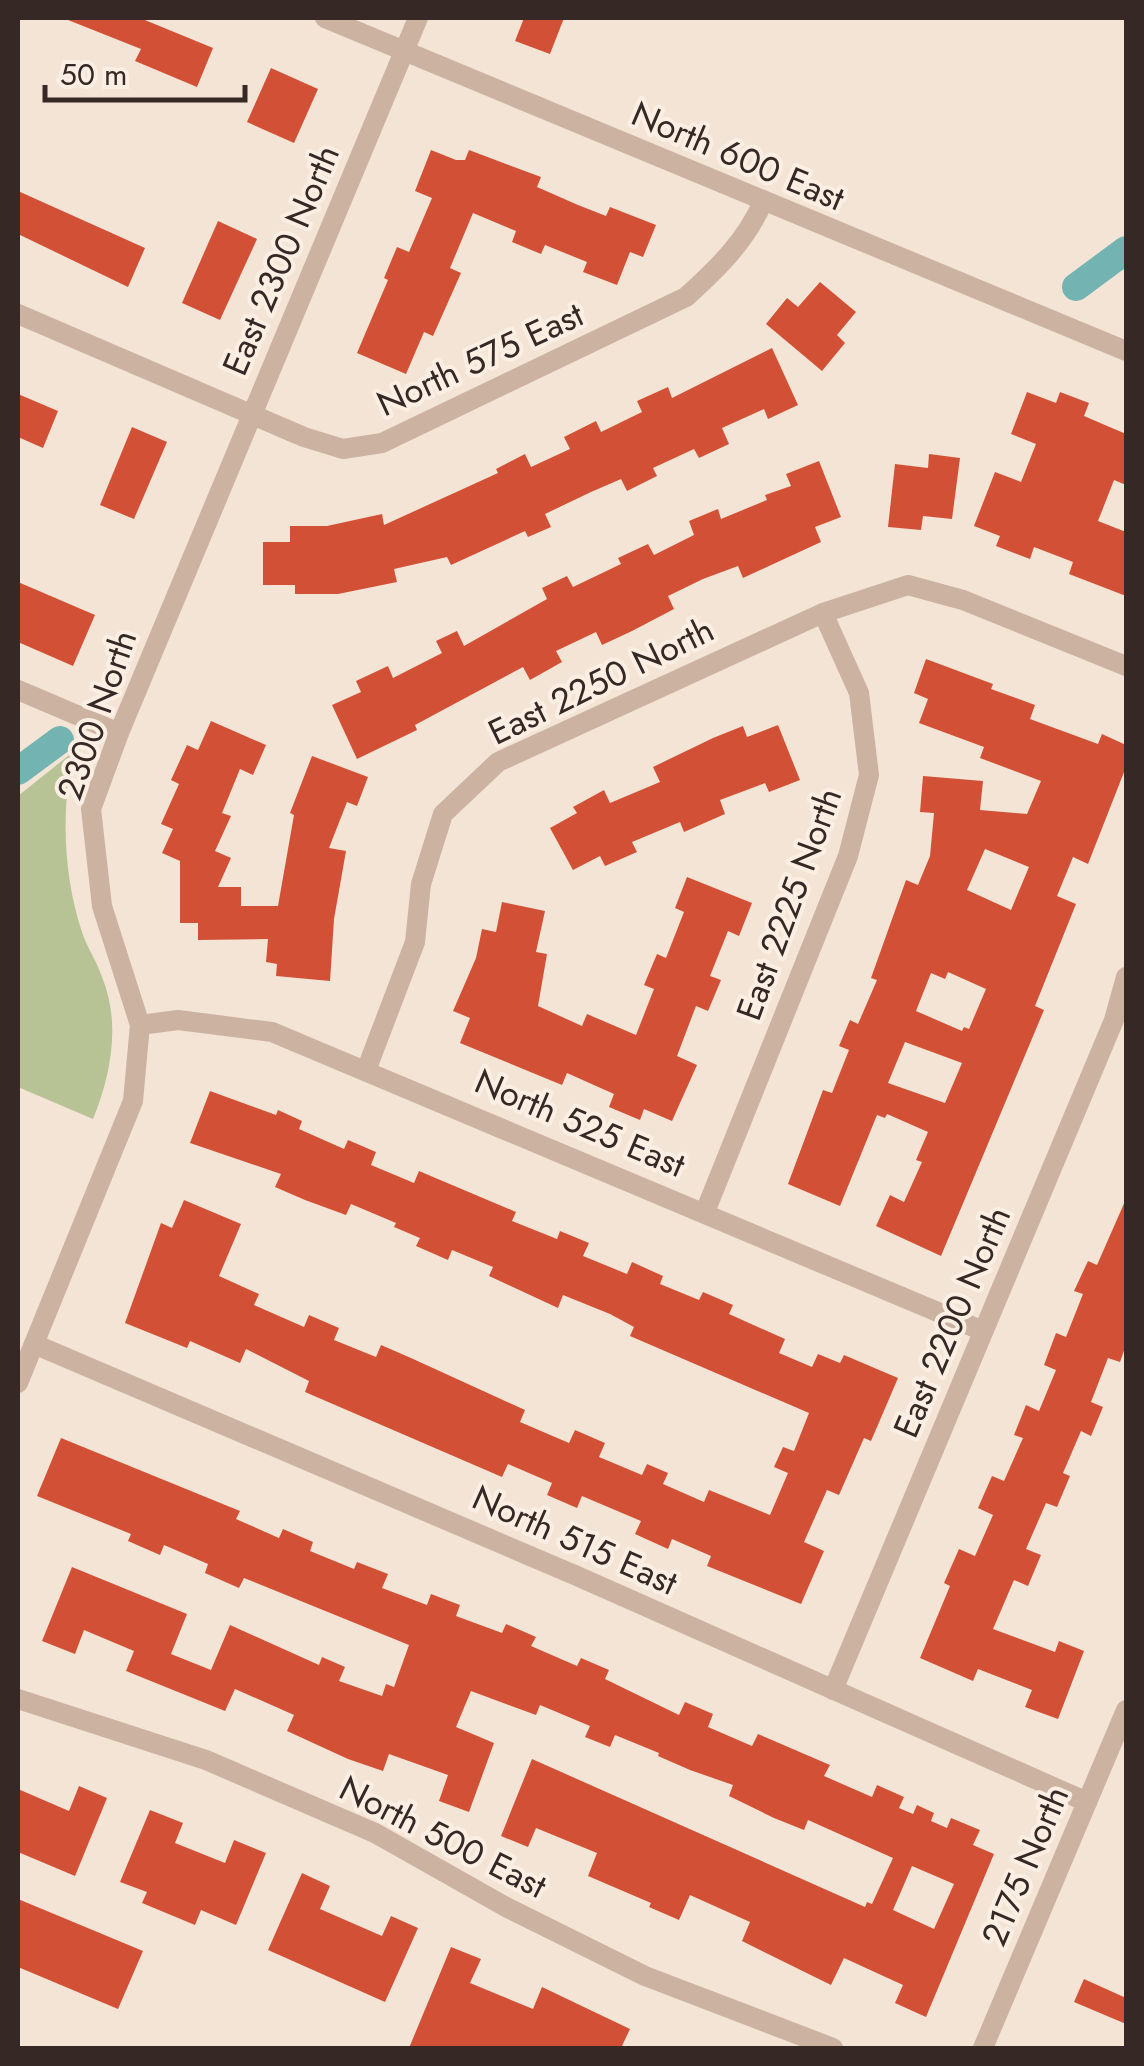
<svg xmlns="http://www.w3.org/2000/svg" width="1144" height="2066" font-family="Jost,sans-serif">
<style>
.green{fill:#b7c395}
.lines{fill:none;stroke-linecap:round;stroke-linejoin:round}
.canal{stroke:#73b3b1;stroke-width:28}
.building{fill:#d25136;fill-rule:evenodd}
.minor{stroke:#ccb2a1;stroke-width:20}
.labels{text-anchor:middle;stroke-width:8;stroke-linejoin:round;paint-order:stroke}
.street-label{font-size:35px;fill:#362925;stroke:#fbeee3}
</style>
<rect width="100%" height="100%" fill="#f3e4d6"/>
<!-- green -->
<path class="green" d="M73,752C61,810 63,877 83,935C88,949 97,962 102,977C121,1023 111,1075 93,1119L18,1087V796Z"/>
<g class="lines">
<!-- canal -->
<g class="canal">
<path d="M1076,287L1126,250"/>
<path d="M18,771L60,740"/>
</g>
</g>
<!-- building -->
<g class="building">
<path d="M63,18H140L213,48L197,87L135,61L141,49Z"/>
<path d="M524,18H564L550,54L515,41Z"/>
<path d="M271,68L318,89L294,143L247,122Z"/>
<path d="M431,150L456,160H465L469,150L541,177L537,187L578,205L606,216L610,207L656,225L643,257L630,252L617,285L583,272L587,262L545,245L541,254L512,242L516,231L473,213L450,268L461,273L433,336L424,332L406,374L357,353L388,280L384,278L397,247L409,252L432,198L415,191Z"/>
<path d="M18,191L145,248L128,287L18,234Z"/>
<path d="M218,221L257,239L220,320L182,303Z"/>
<path d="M820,282L856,312L837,335L845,343L822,371L766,324L787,298L798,307Z"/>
<path d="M772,348L798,405L768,419L764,409L722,428L729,444L699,458L694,449L653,468L657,476L627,491L621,479L591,492L545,514L551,527L528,537L525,531L451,565L447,557L394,569L397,582L338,594H295V585H263V542H290V526H327L382,514L384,525L498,473L496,469L525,454L531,467L570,449L564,437L596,421L601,432L642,412L637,401L668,387L672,398Z"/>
<path d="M1027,392L1056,403L1060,392L1089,403L1084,416L1126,434V485L1114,480L1098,521L1126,532V596L1069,574L1073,562L1034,547L1030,559L996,546L1000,536L974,526L995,472L1021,482L1036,444L1011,434Z"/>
<path d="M18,394L58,411L43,448L18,437Z"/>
<path d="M132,427L167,442L134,519L100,505Z"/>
<path d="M929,454L960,458L952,519L923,516L921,530L888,527L895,464L928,468Z"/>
<path d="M819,461L841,517L815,527L821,542L743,578L738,566L703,579L668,596L674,609L632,631L602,645L596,632L556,651L562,662L530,680L523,667L415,725L417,730L357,759L332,705L361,692L356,681L388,666L393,678L442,653L436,641L457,631L464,646L547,599L542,588L567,576L573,587L621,564L618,558L648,544L654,555L694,535L689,521L718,509L721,519L767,500L765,495L791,486L786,474Z"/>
<path d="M18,582L95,615L73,666L18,642Z"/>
<path d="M926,659L993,684L991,689L1035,705L1030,719L1098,744L1102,734L1126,745V767L1088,864L1073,857L1057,896L1076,904L1035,1006L1044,1010L941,1256L876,1226L890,1195L904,1202L922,1162L916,1160L928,1132L887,1114L885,1118L877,1115L840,1206L788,1184L823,1090L832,1093L849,1050L839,1046L850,1020L858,1024L877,980L871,978L906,880L918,885L930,856L934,813L920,812L923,776L983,781L980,810L1027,814L1041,781L980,758L984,747L919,723L928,699L914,693ZM985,849L1029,867L1011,910L967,890ZM948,972L986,989L969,1029L964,1027L962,1031L916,1011L931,973L945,979ZM905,1042L962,1063L945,1103L888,1083Z"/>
<path d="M211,721L266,745L253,775L240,769L222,813L231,816L215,851L231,858L218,887H241V906H278L294,815L290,813L312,756L368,777L357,806L347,802L329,848L346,851L334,919L330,981L276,976L277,964L266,962L268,939L198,940V923H180V861L162,853L173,829L161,824L179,784L171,780L187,745L198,750Z"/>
<path d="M778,725L800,780L769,792L765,783L720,800L725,814L684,832L680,822L632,842L637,852L605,866L600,856L573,870L550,828L577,813L573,807L604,790L610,803L660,782L653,767L713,738L743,726L747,737Z"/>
<path d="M687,877L752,903L739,936L728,931L710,976L721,980L708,1011L696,1006L677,1056L697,1065L672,1121L644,1109L640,1120L609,1107L614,1094L567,1073L562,1085L460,1043L470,1018L453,1011L476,958L482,929L496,932L502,902L545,911L536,952L547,954L538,1006L582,1026L587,1014L636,1035L654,989L644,985L657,954L666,958L684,912L675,908Z"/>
<path d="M210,1091L276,1115L278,1110L302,1121L299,1129L344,1149L348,1140L376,1152L371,1165L414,1183L419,1171L516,1212L512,1221L557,1239L560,1231L589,1243L583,1256L627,1274L632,1262L663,1276L660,1284L699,1300L703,1292L733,1305L729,1314L785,1339L779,1353L812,1367L818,1354L840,1363L844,1355L898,1378L871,1441L864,1438L839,1495L827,1490L804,1542L824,1551L801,1604L707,1566L711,1556L672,1539L668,1549L635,1534L641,1521L582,1496L577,1508L547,1495L552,1483L508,1464L502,1477L305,1392L309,1381L246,1349L240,1363L190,1341L187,1348L125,1323L161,1223L172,1228L184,1200L241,1224L219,1276L259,1294L254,1305L304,1327L309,1315L339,1328L334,1340L376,1357L381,1345L411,1358L525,1410L520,1422L569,1443L575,1430L605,1443L599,1457L642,1475L647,1464L668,1473L663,1484L704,1502L709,1490L770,1515L788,1473L774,1467L783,1447L794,1451L809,1413L630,1336L634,1327L610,1314L563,1295L558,1308L489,1276L493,1267L452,1250L448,1260L416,1246L420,1238L394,1227L396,1223L351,1204L346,1215L305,1200L275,1187L281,1174L190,1143Z"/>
<path d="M1126,1199V1345L1120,1362L1108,1358L1091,1402L1103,1407L1091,1436L1081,1431L1063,1473L1070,1476L1057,1507L1046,1503L1026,1549L1041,1555L1028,1586L1014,1580L993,1629L1055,1652L1059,1641L1084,1651L1058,1719L1025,1707L1032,1690L978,1669L973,1681L920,1658L950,1586L944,1583L959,1549L975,1556L993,1515L978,1508L992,1476L1004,1481L1023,1438L1014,1435L1026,1405L1039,1411L1056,1370L1044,1365L1056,1333L1066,1337L1083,1294L1074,1291L1088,1261L1097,1265Z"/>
<path d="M61,1438L240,1511L236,1519L279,1538L283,1529L313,1542L310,1551L354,1569L357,1562L388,1574L382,1588L427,1605L431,1594L460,1605L456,1616L502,1633L506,1624L536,1637L531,1646L577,1666L581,1658L609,1670L605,1679L679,1715L685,1702L713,1714L708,1727L752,1746L758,1734L830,1765L824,1776L872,1797L877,1785L904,1797L899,1808L913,1814L917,1805L934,1813L931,1821L947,1828L951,1818L980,1830L973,1845L994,1854L926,2017L895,2003L903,1985L844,1958L831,1985L742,1941L750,1922L690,1895L679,1920L649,1907L651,1903L588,1876L597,1853L536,1828L528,1847L501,1836L532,1759L865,1907L867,1902L872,1904L893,1858L808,1820L804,1830L774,1818L729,1796L733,1785L690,1770L658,1756L659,1753L615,1735L610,1747L585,1737L590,1726L540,1705L536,1715L471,1691L456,1727L494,1743L469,1812L439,1801L448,1775L389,1754L383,1771L348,1759L287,1731L294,1715L235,1689L225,1711L126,1671L134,1651L84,1630L75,1654L42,1641L72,1567L187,1614L171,1654L211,1670L230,1625L319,1665L322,1657L345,1667L339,1681L382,1696L386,1684L394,1687L409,1645L244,1578L239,1588L205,1573L208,1564L164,1545L160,1555L128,1541L131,1534L37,1496ZM912,1866L954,1884L934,1929L893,1910Z"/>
<path d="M79,1786L107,1798L75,1876L18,1852V1789L69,1811Z"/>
<path d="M150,1810L183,1823L175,1843L225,1863L234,1840L266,1853L236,1925L201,1910L195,1925L142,1903L147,1892L120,1882Z"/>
<path d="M302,1873L330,1886L320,1909L382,1936L391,1916L418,1928L385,2002L268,1950Z"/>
<path d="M18,1899L143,1951L118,2009L18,1967Z"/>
<path d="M451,1947L481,1959L470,1983L533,2009L542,1987L630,2029L621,2048H409Z"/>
<path d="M1084,1979L1126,1998V2024L1074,2002Z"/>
</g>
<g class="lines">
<!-- minor -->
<g class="minor">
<path d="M325,18L1126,351"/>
<path d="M18,314L304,437L343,449L382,443L686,297C718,268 745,242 763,202"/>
<path d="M18,690L119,733"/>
<path d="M140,1025L178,1020L272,1032L983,1331"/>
<path d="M367,1068L415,942L421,884L443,814L498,762L823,613L908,585L963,600L1126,666"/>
<path d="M705,1212L848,856L869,775L859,693L823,613"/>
<path d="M34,1344L577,1576L1087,1802"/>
<path d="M18,1383L133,1101L140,1025L102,906L91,809L119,733L418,18"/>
<path d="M833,1690L1114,1020L1126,977"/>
<path d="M18,1699L206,1760L375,1833L506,1907L645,1976L833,2048"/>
<path d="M983,2048L1126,1710"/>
</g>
</g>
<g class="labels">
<!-- street labels -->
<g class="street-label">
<text transform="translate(738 156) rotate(23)" y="12">North 600 East</text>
<text transform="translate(281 260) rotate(-67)" y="12">East 2300 North</text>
<text transform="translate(480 359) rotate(-25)" y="12">North 575 East</text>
<text transform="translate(601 681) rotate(-26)" y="12">East 2250 North</text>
<text transform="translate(97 715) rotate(-71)" y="12">2300 North</text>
<text transform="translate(789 904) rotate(-70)" y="12">East 2225 North</text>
<text transform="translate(580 1123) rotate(23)" y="12">North 525 East</text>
<text transform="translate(952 1322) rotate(-67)" y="12">East 2200 North</text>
<text transform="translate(575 1540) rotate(24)" y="12">North 515 East</text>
<text transform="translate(443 1837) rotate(27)" y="12">North 500 East</text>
<text transform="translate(1025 1866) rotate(-67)" y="12">2175 North</text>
</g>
</g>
<!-- border -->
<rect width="1144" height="2066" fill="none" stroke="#362925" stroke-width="40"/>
<!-- scale -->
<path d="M45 85v15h200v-15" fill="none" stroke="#362925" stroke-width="5"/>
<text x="60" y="85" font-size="30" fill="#362925" stroke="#fbeee3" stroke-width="8" paint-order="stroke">50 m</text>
</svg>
